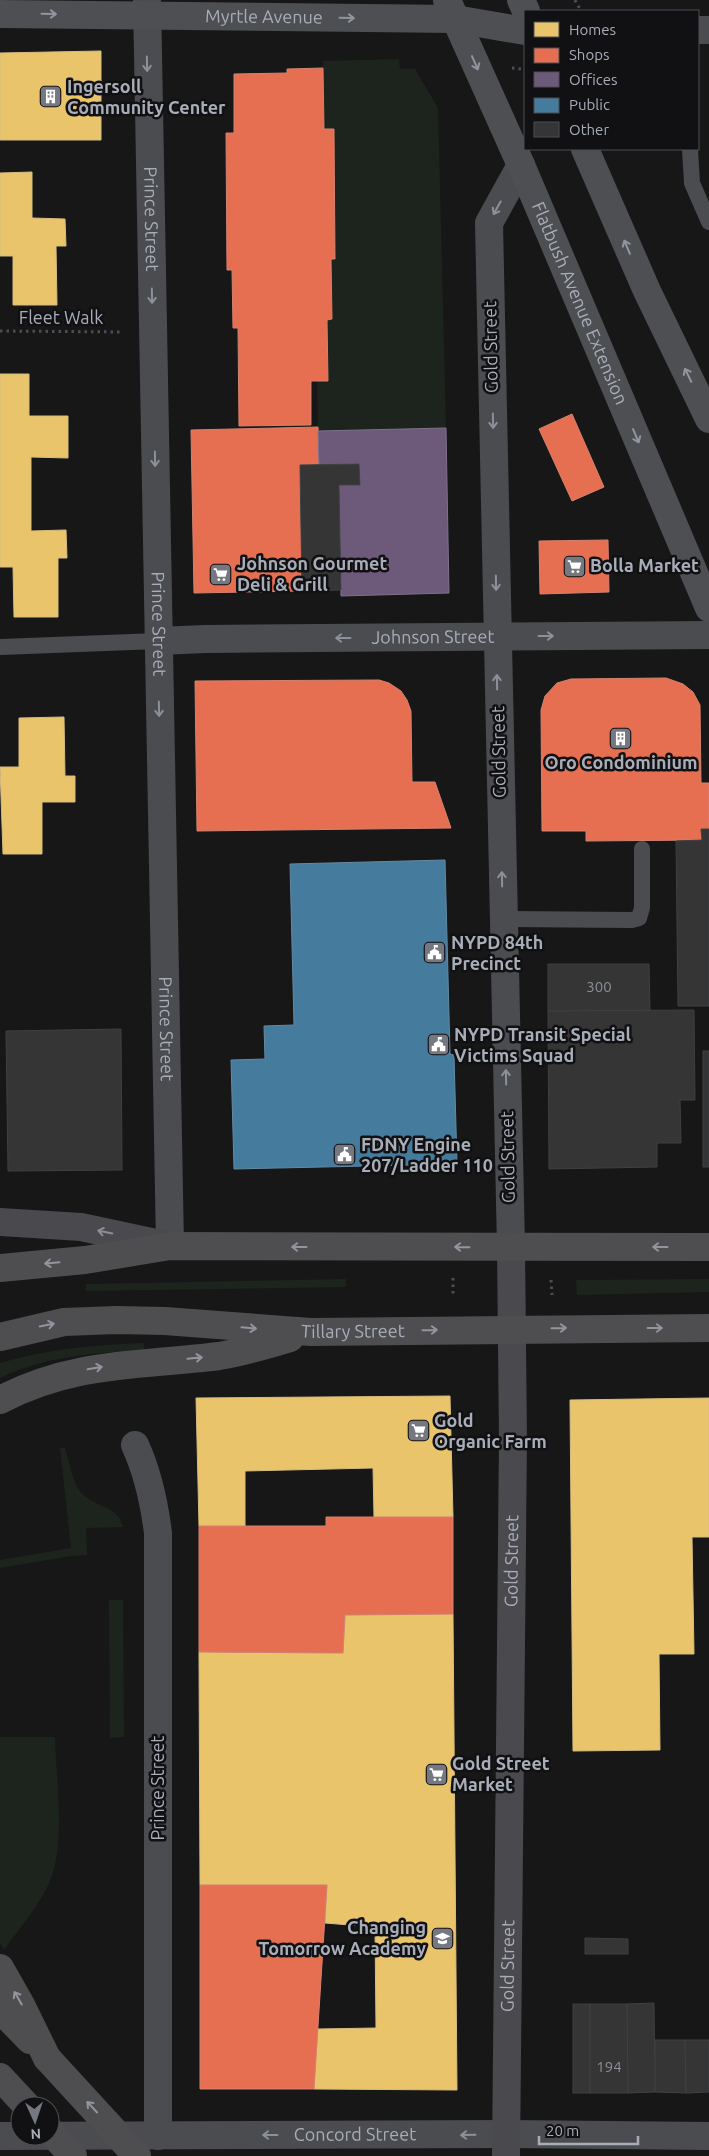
<svg xmlns="http://www.w3.org/2000/svg" width="709" height="2156" font-family="Ubuntu,sans-serif">
<style>
.green{fill:#1d241e}
.homes{fill:#e9c46a;stroke:#d6bd81}
.shops{fill:#e76f51;stroke:#d48270}
.offices{fill:#6d597a;stroke:#7f728d}
.public{fill:#457b9d;stroke:#638aa5}
.building{fill:#353536;stroke:#3f4043}
.lines{fill:none;stroke-linecap:round;stroke-linejoin:round}
.path{stroke:#4d4e52;stroke-width:3;stroke-dasharray:2.5 4;stroke-linecap:butt}
.lane{stroke:#4b4c50;stroke-width:16}
.street{stroke:#4b4c50;stroke-width:28}
.secondary{stroke:#4a4a4e;stroke-width:28}
.primary{stroke:#4d4f52;stroke-width:28}
.highway{stroke:#4e4e51;stroke-width:28}
.highway-bridge{stroke:#4e4e51;stroke-width:28}
.oneway{stroke:#91969e}
.oneway2{stroke:#8c9099}
.oneway3{stroke:#8c8f98}
.oneway4{stroke:#92959e}
.labels{text-anchor:middle;stroke-width:5;stroke-linejoin:round;paint-order:stroke}
.number-label{font-size:15px;fill:#8b8f98}
.street-label{font-size:18px;fill:#a8adb8;stroke:#111113}
.poi-label{font-size:18px;font-weight:bold;fill:#a8adb8;stroke:#111113;text-anchor:start}
</style>
<rect width="100%" height="100%" fill="#171717"/>
<!-- green -->
<g class="green">
<path d="M399,59L400,69H415L438,108L446,428L318,431L317,381L328,380L327,320L332,319L331,259H335L334,129H324L323,61Z"/>
<path d="M346,1279V1287L86,1291V1284Z"/>
<path d="M709,1279V1292L577,1295L576,1280Z"/>
<path d="M144,1343V1350C93,1353 46,1356 0,1378V1363C47,1349 94,1345 144,1343Z"/>
<path d="M60,1448H65C69,1461 72,1479 79,1490C91,1507 119,1505 123,1527L86,1528L87,1555L71,1556L0,1568V1560L71,1548Z"/>
<path d="M109,1600H123L124,1737L110,1738Z"/>
<path d="M0,1737H55C56,1777 65,1838 52,1875C43,1902 20,1927 4,1950L0,1943Z"/>
</g>
<!-- homes -->
<g class="homes">
<path d="M101,51V140H0V53Z"/>
<path d="M32,172V218L65,219L66,246H56L57,305H13V256H0V173Z"/>
<path d="M0,374H29V416H68V458L31,457V531L66,530L67,558H58V617H14L13,567H0Z"/>
<path d="M64,717L65,776H75V802H42V854H3L0,767H19V718Z"/>
<path d="M450,1396L453,1517H374L373,1468L245,1471V1527L199,1526L196,1398Z"/>
<path d="M709,1398V1537H692L694,1654H659L660,1750L573,1751L570,1400Z"/>
<path d="M453,1614L457,2090L314,2089L318,2029L376,2028L375,1927L325,1923L327,1885H200L199,1652L343,1653L345,1615Z"/>
</g>
<!-- shops -->
<g class="shops">
<path d="M323,68L324,129H334L335,259H331L332,319L327,320L328,381H311V425L239,426L238,328H233L232,270H227L226,133H234V74L287,73V69Z"/>
<path d="M572,414L604,487L572,501L539,429Z"/>
<path d="M318,427L319,465H300L302,591L194,593L191,430Z"/>
<path d="M608,540L609,592L540,594L539,541Z"/>
<path d="M666,678L683,684L693,692L700,705L701,783H709V829H701L702,840L586,841V831H542L541,710L545,696L557,683L571,679Z"/>
<path d="M379,680L389,683L401,691L407,700L411,711L412,782H435L451,828L197,831L195,681Z"/>
<path d="M326,1517H453V1614L345,1615L343,1653L199,1652V1526H326Z"/>
<path d="M200,1885H327L314,2089H200Z"/>
</g>
<!-- offices -->
<path class="offices" d="M446,428L449,593L341,596L339,485H360L359,464L319,465L318,431Z"/>
<!-- public -->
<path class="public" d="M445,860L450,1054L454,1055L457,1164L234,1169L231,1060L265,1059L264,1026L294,1025L290,864Z"/>
<!-- building -->
<g class="building">
<path d="M359,464L360,485H339L341,590L302,591L300,465Z"/>
<path d="M701,829H709V1006H678L676,841L702,840Z"/>
<path d="M548,964H649L650,1011H548Z"/>
<path d="M694,1010L695,1100H680L681,1143H657V1167L549,1169L548,1011Z"/>
<path d="M121,1029L122,1170L8,1171L6,1031Z"/>
<rect x="703" y="1051" width="6" height="116"/>
<path d="M585,1938L628,1939V1954H585Z"/>
<path d="M654,2003L655,2092L628,2093L627,2004Z"/>
<rect x="573" y="2004" width="17" height="89"/>
<path d="M590,2004H627L628,2093H590Z"/>
<path d="M655,2040H685L686,2093L655,2092Z"/>
<path d="M685,2040H709V2092L686,2093Z"/>
</g>
<g class="lines">
<!-- path -->
<g class="path">
<path d="M575,0L581,11"/>
<path d="M512,68L521,69"/>
<path d="M0,331L122,332"/>
<path d="M453,1278V1297"/>
<path d="M551,1280L552,1295"/>
</g>
<!-- lane -->
<g class="lane">
<path d="M690,149L692,183L709,222"/>
<path d="M0,647L158,641"/>
<path d="M503,919L632,920L639,918L642,908V849"/>
</g>
<!-- street -->
<g class="street">
<path id="s1" d="M147,0L170,1246"/>
<path d="M698,30H709"/>
<path id="s2" d="M158,641L205,639L709,635"/>
<path d="M511,1248L489,223L521,165"/>
<path d="M135,1445C148,1473 154,1501 158,1533V2136"/>
<path id="s3" d="M0,2136L506,2134L709,2136"/>
</g>
<!-- secondary -->
<g class="secondary">
<path d="M0,1222L81,1227L170,1246"/>
<path id="s4" d="M506,2156L513,1439L511,1248"/>
</g>
<!-- primary -->
<g class="primary">
<path id="s5" d="M447,0L521,165L709,608"/>
<path d="M521,0L526,11"/>
<path id="s6" d="M0,14L455,19L525,31"/>
<path d="M585,149L647,291L709,419"/>
</g>
<!-- highway -->
<g class="highway">
<path d="M0,1268L85,1260L170,1246L709,1247"/>
<path id="s7" d="M0,1337L64,1322L116,1320L165,1321L311,1332L709,1328"/>
<path d="M0,1400C74,1361 140,1366 219,1356C243,1352 267,1345 290,1338"/>
<path d="M0,1968L21,2005L47,2058"/>
<path d="M0,2009L30,2040"/>
<path d="M0,2077L27,2106"/>
</g>
<!-- highway-bridge -->
<g class="highway-bridge">
<path d="M47,2058L137,2156"/>
<path d="M50,2131L73,2156"/>
</g>
</g>
<!-- one-way arrows -->
<defs><path id="oneway-shaft" d="M-6 0H5M1.5-3L5.5 0L1.5 3" fill="none" stroke-width="1.6" stroke-linecap="round" stroke-linejoin="round" transform="scale(1.25)"/></defs>
<g class="oneway">
<use href="#oneway-shaft" transform="translate(49 14) rotate(1)"/>
<use href="#oneway-shaft" transform="translate(347 18) rotate(1)"/>
<use href="#oneway-shaft" transform="translate(475 63) rotate(66)"/>
<use href="#oneway-shaft" transform="translate(627 247) rotate(-113)"/>
<use href="#oneway-shaft" transform="translate(688 375) rotate(-116)"/>
<use href="#oneway-shaft" transform="translate(636 436) rotate(67)"/>
</g>
<g class="oneway2">
<use href="#oneway-shaft" transform="translate(147 64) rotate(89)"/>
<use href="#oneway-shaft" transform="translate(497 208) rotate(119)"/>
<use href="#oneway-shaft" transform="translate(152 296) rotate(89)"/>
<use href="#oneway-shaft" transform="translate(493 421) rotate(89)"/>
<use href="#oneway-shaft" transform="translate(155 459) rotate(89)"/>
<use href="#oneway-shaft" transform="translate(496 583) rotate(89)"/>
<use href="#oneway-shaft" transform="translate(546 636)"/>
<use href="#oneway-shaft" transform="translate(343 638) rotate(180)"/>
<use href="#oneway-shaft" transform="translate(497 682) rotate(-91)"/>
<use href="#oneway-shaft" transform="translate(159 709) rotate(89)"/>
<use href="#oneway-shaft" transform="translate(502 879) rotate(-91)"/>
<use href="#oneway-shaft" transform="translate(506 1077) rotate(-91)"/>
<use href="#oneway-shaft" transform="translate(270 2135) rotate(180)"/>
<use href="#oneway-shaft" transform="translate(468 2135) rotate(179)"/>
</g>
<use class="oneway3" href="#oneway-shaft" transform="translate(105 1232) rotate(-169)"/>
<g class="oneway4">
<use href="#oneway-shaft" transform="translate(299 1247) rotate(-180)"/>
<use href="#oneway-shaft" transform="translate(462 1247) rotate(-179)"/>
<use href="#oneway-shaft" transform="translate(660 1247) rotate(180)"/>
<use href="#oneway-shaft" transform="translate(52 1263) rotate(175)"/>
<use href="#oneway-shaft" transform="translate(47 1325) rotate(-11)"/>
<use href="#oneway-shaft" transform="translate(249 1328) rotate(5)"/>
<use href="#oneway-shaft" transform="translate(559 1328) rotate(-1)"/>
<use href="#oneway-shaft" transform="translate(655 1328)"/>
<use href="#oneway-shaft" transform="translate(430 1330) rotate(-1)"/>
<use href="#oneway-shaft" transform="translate(195 1358) rotate(-6)"/>
<use href="#oneway-shaft" transform="translate(95 1368) rotate(-10)"/>
<use href="#oneway-shaft" transform="translate(18 1998) rotate(-120)"/>
<use href="#oneway-shaft" transform="translate(92 2107) rotate(-133)"/>
</g>
<!-- icons -->
<defs>
<symbol id="building-square" viewBox="-11 -11 22 22"><rect x="-9" y="-9" width="18" height="18" rx="4" fill="#757880" stroke="#111113"/><path d="M-4-6H4V6H1V3H-1V6H-4ZM-2.5-4.3h1.7v1.8h-1.7ZM.8-4.3h1.7v1.8H.8ZM-2.5-1h1.7V.8h-1.7ZM.8-1h1.7V.8H.8Z" fill="#fff"/></symbol>
<symbol id="supermarket-square" viewBox="-11 -11 22 22"><rect x="-9" y="-9" width="18" height="18" rx="4" fill="#757880" stroke="#111113"/><path d="M-6-5.5h2.5l.6 2H6L4.5 2H-2.5L-4.4-4H-6ZM-1.5 3.2a1.3 1.3 0 1 0 .1 0ZM3 3.2a1.3 1.3 0 1 0 .1 0Z" fill="#fff"/></symbol>
<symbol id="civic-square" viewBox="-11 -11 22 22"><rect x="-9" y="-9" width="18" height="18" rx="4" fill="#757880" stroke="#111113"/><path d="M-.6-6.5H3V-4.5H.6V-3L4-1V1h2V6H-6V1h2V-1L-.6-3ZM-1.2 2.5V6h2.4V2.5Z" fill="#fff"/></symbol>
<symbol id="school-square" viewBox="-11 -11 22 22"><rect x="-9" y="-9" width="18" height="18" rx="4" fill="#757880" stroke="#111113"/><path d="M0-5L7-2L0 1L-7-2ZM-4 1L0 2.5L4 1V4Q0 6-4 4Z" fill="#fff"/></symbol>
</defs>
<g fill-rule="evenodd">
<use href="#building-square" x="38" y="84" width="25" height="25"/>
<use href="#supermarket-square" x="562" y="554" width="25" height="25"/>
<use href="#supermarket-square" x="208" y="562" width="25" height="25"/>
<use href="#building-square" x="608" y="726" width="25" height="25"/>
<use href="#civic-square" x="422" y="940" width="25" height="25"/>
<use href="#civic-square" x="426" y="1032" width="25" height="25"/>
<use href="#civic-square" x="332" y="1142" width="25" height="25"/>
<use href="#supermarket-square" x="406" y="1418" width="25" height="25"/>
<use href="#supermarket-square" x="424" y="1762" width="25" height="25"/>
<use href="#school-square" x="430" y="1926" width="25" height="25"/>
</g>
<g class="labels">
<!-- number labels -->
<g class="number-label">
<text x="599" y="992">300</text>
<text x="609" y="2072">194</text>
</g>
<!-- street labels -->
<g class="street-label">
<text dy="6" stroke="none"><textPath href="#s6" startOffset="264">Myrtle Avenue</textPath></text>
<text dy="6" stroke="none"><textPath href="#s1" startOffset="219">Prince Street</textPath></text>
<text dy="6" stroke="none"><textPath href="#s5" startOffset="331">Flatbush Avenue Extension</textPath></text>
<text x="61" y="324">Fleet Walk</text>
<text transform="translate(491 347) rotate(-91)" y="6">Gold Street</text>
<text dy="6" stroke="none"><textPath href="#s1" startOffset="624">Prince Street</textPath></text>
<text dy="6" stroke="none"><textPath href="#s2" startOffset="275">Johnson Street</textPath></text>
<text transform="translate(499 752) rotate(-91)" y="6">Gold Street</text>
<text dy="6" stroke="none"><textPath href="#s1" startOffset="1029">Prince Street</textPath></text>
<text transform="translate(508 1157) rotate(-91)" y="6">Gold Street</text>
<text dy="6" stroke="none"><textPath href="#s7" startOffset="355">Tillary Street</textPath></text>
<text dy="6" stroke="none"><textPath href="#s4" startOffset="595">Gold Street</textPath></text>
<text transform="translate(158 1788) rotate(-90)" y="6">Prince Street</text>
<text dy="6" stroke="none"><textPath href="#s4" startOffset="190">Gold Street</textPath></text>
<text dy="6" stroke="none"><textPath href="#s3" startOffset="355">Concord Street</textPath></text>
</g>
<!-- poi labels -->
<g class="poi-label">
<text x="67" y="93">Ingersoll<tspan x="67" dy="21">Community Center</tspan></text>
<text x="237" y="570">Johnson Gourmet<tspan x="237" dy="21">Deli &amp; Grill</tspan></text>
<text x="590" y="572">Bolla Market</text>
<text x="621" y="769" text-anchor="middle">Oro Condominium</text>
<text x="451" y="949">NYPD 84th<tspan x="451" dy="21">Precinct</tspan></text>
<text x="454" y="1041">NYPD Transit Special<tspan x="454" dy="21">Victims Squad</tspan></text>
<text x="361" y="1151">FDNY Engine<tspan x="361" dy="21">207/Ladder 110</tspan></text>
<text x="434" y="1427">Gold<tspan x="434" dy="21">Organic Farm</tspan></text>
<text x="452" y="1770">Gold Street<tspan x="452" dy="21">Market</tspan></text>
<text x="426" y="1934" text-anchor="end">Changing<tspan x="426" dy="21">Tomorrow Academy</tspan></text>
</g>
</g>
<!-- legend -->
<rect x="524" y="10" width="175" height="140" fill="#111113" stroke="#4d4f55"/>
<rect x="534" y="22" width="25" height="15" fill="#e9c46a" stroke="#4d4f55"/>
<text x="569" y="35" font-size="15" fill="#a8adb8">Homes</text>
<rect x="534" y="48" width="25" height="15" fill="#e76f51" stroke="#4d4f55"/>
<text x="569" y="60" font-size="15" fill="#a8adb8">Shops</text>
<rect x="534" y="72" width="25" height="15" fill="#6d597a" stroke="#4d4f55"/>
<text x="569" y="85" font-size="15" fill="#a8adb8">Offices</text>
<rect x="534" y="98" width="25" height="15" fill="#457b9d" stroke="#4d4f55"/>
<text x="569" y="110" font-size="15" fill="#a8adb8">Public</text>
<rect x="534" y="122" width="25" height="15" fill="#353536" stroke="#4d4f55"/>
<text x="569" y="135" font-size="15" fill="#a8adb8">Other</text>
<!-- north arrow -->
<g transform="translate(35 2121) rotate(177)"><circle r="24" fill="#111113" stroke="#4d4f55"/>
<path d="M0-4L9 19L0 12L-9 19Z" fill="#757880"/>
<text y="-8" font-size="14" font-weight="bold" text-anchor="middle" fill="#a8adb8">N</text>
</g>
<!-- scale -->
<path d="M539 2136v8h99v-8" fill="none" stroke="#a8adb8" stroke-width="2.5"/>
<text x="546" y="2136" font-size="15" fill="#a8adb8" stroke="#111113" stroke-width="4" paint-order="stroke">20 m</text>
</svg>
